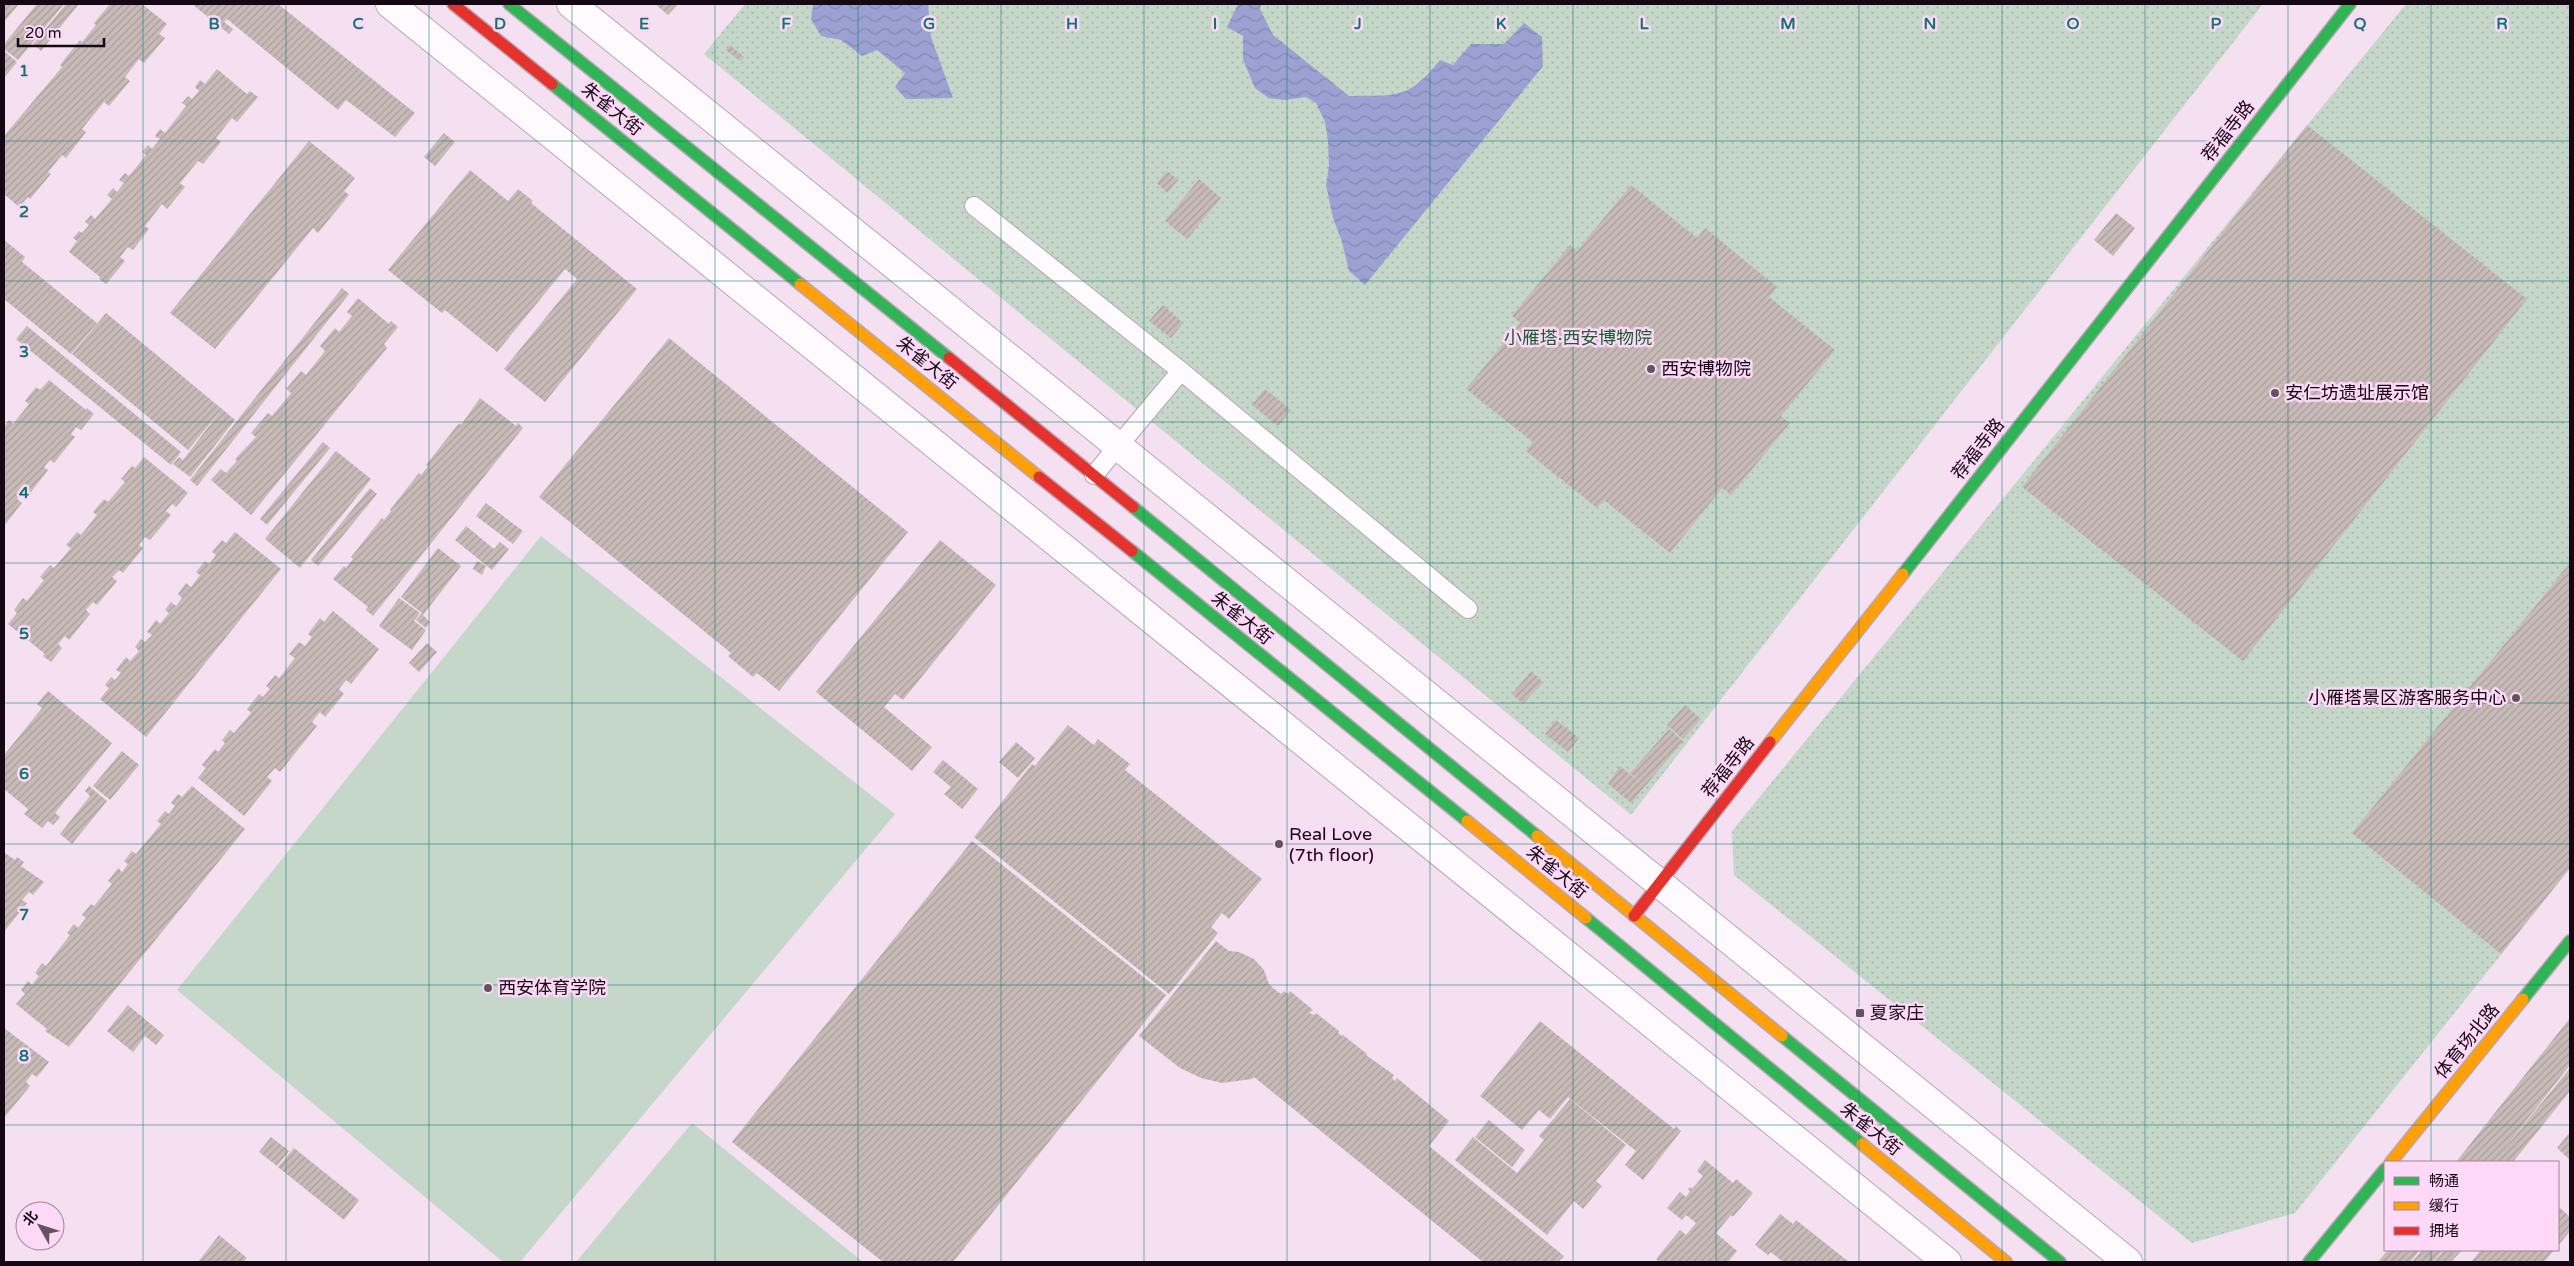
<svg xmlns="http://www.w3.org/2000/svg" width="2574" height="1266" font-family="'Varela Round','Noto Sans SC',sans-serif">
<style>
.park{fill:url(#park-dots)}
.pitch{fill:#c4d7c8}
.water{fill:url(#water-waves)}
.building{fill:url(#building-hatch)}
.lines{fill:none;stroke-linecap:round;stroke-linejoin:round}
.lane-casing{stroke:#b7a6b4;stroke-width:20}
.street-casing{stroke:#b7a6b4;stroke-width:30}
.fast-casing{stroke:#b7a6b4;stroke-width:14}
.slow-casing{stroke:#b7a6b4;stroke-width:14}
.jam-casing{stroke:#b7a6b4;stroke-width:14}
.lane{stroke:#fefafd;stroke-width:18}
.street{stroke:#fefafd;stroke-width:28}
.fast{stroke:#30b455;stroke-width:11}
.slow{stroke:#ff9f0a;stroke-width:11}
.jam{stroke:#e5322d;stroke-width:11}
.grid{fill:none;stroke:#0f766e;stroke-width:1;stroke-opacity:0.55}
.poi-dot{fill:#635361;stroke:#fdd8f7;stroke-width:2}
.labels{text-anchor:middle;stroke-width:5;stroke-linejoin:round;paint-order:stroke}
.street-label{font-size:18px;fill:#150714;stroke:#fdd8f7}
.park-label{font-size:18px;fill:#195e31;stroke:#fdd8f7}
.poi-label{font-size:18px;fill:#150714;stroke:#fdd8f7;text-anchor:start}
.grid-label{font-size:16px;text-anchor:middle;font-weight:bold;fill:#0f766e;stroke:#fdd8f7;stroke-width:5;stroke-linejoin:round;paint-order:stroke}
</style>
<defs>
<pattern id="park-dots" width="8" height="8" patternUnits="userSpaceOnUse" patternTransform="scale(1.25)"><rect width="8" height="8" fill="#c4d7c8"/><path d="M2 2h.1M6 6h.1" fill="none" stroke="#a8b7ab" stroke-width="1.8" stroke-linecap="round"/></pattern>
<pattern id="water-waves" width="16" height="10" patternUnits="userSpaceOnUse" patternTransform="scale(1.25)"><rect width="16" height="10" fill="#9ba1d2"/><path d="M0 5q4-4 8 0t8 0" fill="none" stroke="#8589b3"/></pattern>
<pattern id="building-hatch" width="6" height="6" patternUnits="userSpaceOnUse" patternTransform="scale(1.25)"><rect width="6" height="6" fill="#c7bab7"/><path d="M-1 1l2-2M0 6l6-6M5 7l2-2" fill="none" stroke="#aa9e9c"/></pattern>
</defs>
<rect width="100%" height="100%" fill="#f5e0f1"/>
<!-- park -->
<g class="park">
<path d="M745,4H2263L1631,815L704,54Z"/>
<path d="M2406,4H2570V868L2295,1213L2192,1243L1734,875L1732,831Z"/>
</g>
<!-- pitch -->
<g class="pitch">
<path d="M541,536L895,814L520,1262H503L177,990Z"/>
<path d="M692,1123L863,1262H576Z"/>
</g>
<!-- water -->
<g class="water">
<path d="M813,4H928L931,37L953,98L906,99L895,87L905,73L877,50L862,56L841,40L821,36L811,19Z"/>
<path d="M1238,4H1261L1260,9L1273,35L1349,96C1398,95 1408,100 1440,60L1453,65L1471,44H1504L1524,23L1542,37L1543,66L1365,285L1349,271L1342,242L1333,218L1326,185L1329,166L1328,141L1325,122L1316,103L1306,97L1285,100L1269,98L1255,88L1243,60V36L1227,27Z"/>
</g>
<!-- building -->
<g class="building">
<path d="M4,4H19L4,22Z"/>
<path d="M37,4H64L18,60L4,49V44Z"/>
<path d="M66,4H79L41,51L33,44Z"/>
<path d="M110,4H142L167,24L159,34L165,38L144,63L139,59L125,77L130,81L109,106L104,102L82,129L86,132L73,149L66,158L62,155L48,172L51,174L30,199L28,197L19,207L4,194V136L62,67L60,65L80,40L82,42L96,25L94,23Z"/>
<path d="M192,4H278L415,113L395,137L346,100L338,110L227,19L224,22L233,29L229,34Z"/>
<path d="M655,4H678L668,15Z"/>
<path d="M730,45L744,57L740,61L726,50Z"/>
<path d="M4,51L17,62L4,78Z"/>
<path d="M217,69L247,94L250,91L258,97L237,122L232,118L216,138L221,142L203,164L198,161L180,183L185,187L167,209L162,204L145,226L149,229L133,250L128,247L120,257L125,261L106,284L99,279L100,277L69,252L77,241L73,238L79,231L82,233L89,225L85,222L91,215L95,219L112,199L107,195L113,188L117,192L124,183L119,180L125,173L129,176L146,155L142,152L148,145L152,149L160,139L155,136L160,129L165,133L186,106L182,103L188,96L192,99L199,91L195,87L200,80L205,84Z"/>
<path d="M2307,125L2527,299L2243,661L2022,487Z"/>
<path d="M444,133L455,142L435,166L424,157Z"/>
<path d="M309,141L355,178L344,191L349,195L318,233L313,228L215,349L170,313Z"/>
<path d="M470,170L508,201L518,189L533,201L531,203L637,289L545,402L504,369L577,279L565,269L497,352L445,310L442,313L388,270Z"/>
<path d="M1167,171L1178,180L1167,193L1157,183Z"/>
<path d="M1199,179L1221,198L1187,239L1165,221Z"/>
<path d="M1631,185L1697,238L1705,228L1777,287L1769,297L1835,350L1781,416L1790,423L1731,495L1722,488L1670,553L1604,500L1597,508L1526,451L1533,442L1466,389L1520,323L1512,316L1570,245L1577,251Z"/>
<path d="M2116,213L2135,228L2113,256L2094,240Z"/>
<path d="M4,240L25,257L22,262L97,323L71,354L4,299Z"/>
<path d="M342,288L349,294L197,486L190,480Z"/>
<path d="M358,298L389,324L391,321L398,327L384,344L387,348L251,515L211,480L221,469L226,473L237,461L235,459L256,437L251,433L268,413L272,416L291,393L286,389L301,371L306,375L325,351L320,346L335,328L339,332L352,316L347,312Z"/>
<path d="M1163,305L1183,323L1171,338L1149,321Z"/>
<path d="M106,313L222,409L188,450L72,354Z"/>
<path d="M27,326L181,452L171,465L16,339Z"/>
<path d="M669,338L908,532L779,691L757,673L753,677L728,656L731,653L539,497Z"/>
<path d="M49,380L86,410L87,408L94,414L81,430L76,427L71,434L75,437L54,463L50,460L44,467L48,470L28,496L23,492L17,499L22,503L4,526V427L9,420L13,424L29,404L25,401L36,387L40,390Z"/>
<path d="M1265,389L1291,410L1278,426L1252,405Z"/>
<path d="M480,398L516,426L518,423L523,428L373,616L366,610L368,607L333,579L344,566L346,568L353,559L351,557L382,518L384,520L391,511L390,510L419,473L421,475L428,466L426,465L459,423L461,425Z"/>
<path d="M222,409L235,420L190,477L173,464L179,457L183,460Z"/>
<path d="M323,442L330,448L267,525L260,519Z"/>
<path d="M336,451L371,479L300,568L265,539Z"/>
<path d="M144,457L188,493L176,507L172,504L166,511L171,515L150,540L145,537L139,545L143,548L123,573L119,570L112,577L117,581L97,605L93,602L86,610L90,614L69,640L65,636L58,644L62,648L51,662L43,656L45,654L8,624L17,613L14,610L23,598L27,601L44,580L40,577L50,565L54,568L71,548L66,545L77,532L81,535L97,515L93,512L104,499L108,502L125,482L121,479L132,466L135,468Z"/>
<path d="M370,488L377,494L318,566L311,560Z"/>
<path d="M486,503L523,531L513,544L476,516Z"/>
<path d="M466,526L494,549L500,542L509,549L492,570L455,540Z"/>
<path d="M235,532L281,569L146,737L100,699L109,688L105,685L111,677L115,680L121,673L116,670L126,657L130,661L139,651L135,647L141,639L145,642L152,635L147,632L156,620L160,624L169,613L165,610L171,602L176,606L182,598L178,594L186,583L191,587L200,575L196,572L205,561L209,564L216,555L212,552L222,540L226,543Z"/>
<path d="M940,540L996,585L903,700L895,694L884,707L932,747L912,771L816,692Z"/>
<path d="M438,548L461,566L423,615L430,622L426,628L416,620L422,613L401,597Z"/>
<path d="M477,561L486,566L482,575L473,569Z"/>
<path d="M2570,563V868L2501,954L2352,833Z"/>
<path d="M399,598L420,613L414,621L426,630L412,650L379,626Z"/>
<path d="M333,611L379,649L351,684L346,680L339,689L344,694L325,717L320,712L312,722L317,726L280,772L275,768L267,777L272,781L244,816L198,778L206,768L202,765L215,749L218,752L225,743L222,740L230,730L234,733L251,713L247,709L259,694L263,697L270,689L266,686L275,675L279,678L295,658L289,654L299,642L305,646L312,637L308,634L320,618L324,622Z"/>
<path d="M427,643L437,652L419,672L409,663Z"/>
<path d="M1531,671L1543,682L1523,704L1512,694Z"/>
<path d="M48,691L112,743L55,813L60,817L53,825L48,821L42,828L24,814L28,809L4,789V755L42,708L37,704Z"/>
<path d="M1685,705L1701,719L1683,739L1667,725Z"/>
<path d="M1556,720L1579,738L1568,752L1545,734Z"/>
<path d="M1068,725L1094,745L1098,739L1130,764L1125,770L1262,879L1229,919L1222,913L1211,927L1218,933L1169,994L974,837L1032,764L1035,766Z"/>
<path d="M1669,729L1683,741L1631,803L1608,784L1620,766L1642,784L1630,773Z"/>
<path d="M1016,742L1035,758L1018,778L999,762Z"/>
<path d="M122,751L139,765L110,800L93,786Z"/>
<path d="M943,760L978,789L962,809L944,794L951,787L933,772Z"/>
<path d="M89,786L107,801L72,844L60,834L90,796L85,791Z"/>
<path d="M192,786L245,829L69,1047L45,1031L47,1029L16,1004L25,994L21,990L28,981L32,985L39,976L35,973L42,963L46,966L70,935L67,933L74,924L78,928L86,918L82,915L91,904L94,906L112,884L108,881L118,868L122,872L128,864L124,861L132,851L136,854L161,824L157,821L165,811L169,814L175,806L171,803L178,794L182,797Z"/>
<path d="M972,841L1166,995L953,1262H883L732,1142Z"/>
<path d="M5,853L15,860L17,857L24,862L21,866L44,882L33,895L29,892L22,900L27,903L4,932Z"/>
<path d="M1216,941L1229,951L1239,952L1254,959L1264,970L1269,984L1274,989L1281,994L1284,991L1288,994L1290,991L1313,1010L1309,1013L1314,1015L1316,1013L1339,1031L1338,1033L1342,1036L1343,1035L1367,1054L1366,1055L1394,1075L1392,1078L1395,1081L1397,1078L1449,1121L1429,1146L1564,1256L1558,1262H1483L1254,1077L1252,1079L1222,1083L1201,1078L1180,1068L1139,1036Z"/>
<path d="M128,1005L164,1035L156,1045L145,1036L133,1052L107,1031Z"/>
<path d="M2570,1018V1065L2501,1153L2570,1068V1091L2513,1162H2456Z"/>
<path d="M1540,1021L1674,1129L1676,1126L1681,1131L1643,1180L1625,1165L1636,1151L1568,1097L1550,1119L1539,1110L1522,1130L1480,1096Z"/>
<path d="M4,1028L49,1062L37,1077L32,1074L26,1082L30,1086L4,1118Z"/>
<path d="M1570,1099L1626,1145L1596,1181L1602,1186L1583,1209L1574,1201L1547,1235L1455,1160L1473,1137L1517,1173L1544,1140L1539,1136Z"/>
<path d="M1489,1120L1525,1150L1512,1167L1475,1137Z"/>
<path d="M2570,1132V1160L2557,1148Z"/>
<path d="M271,1137L289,1151L277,1166L259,1152Z"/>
<path d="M294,1148L359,1200L344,1220L278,1167Z"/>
<path d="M1705,1160L1733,1183L1736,1179L1753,1193L1733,1217L1731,1215L1716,1233L1737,1251L1728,1262H1660L1656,1259L1680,1230L1686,1235L1696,1223L1686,1215L1682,1220L1667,1208L1680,1192L1686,1197L1690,1191L1688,1189L1690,1187L1692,1189L1703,1176L1697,1171Z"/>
<path d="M2558,1206L2570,1217V1231L2558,1246Z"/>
<path d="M1780,1214L1793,1224L1796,1220L1849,1262H1783L1771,1252L1768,1255L1755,1245Z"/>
<path d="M219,1235L247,1258L243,1262H198Z"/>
<path d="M2388,1250H2420L2410,1262H2378Z"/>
<path d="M2422,1250H2443L2433,1262H2412Z"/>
<path d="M2444,1250H2462L2451,1262H2434Z"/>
<path d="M2481,1250H2554L2544,1262H2471Z"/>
</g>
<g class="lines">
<defs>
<g id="lane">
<path d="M974,206L1181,371L1468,609"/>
<path d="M1094,475L1181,371"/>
</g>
<g id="street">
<path d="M390,4L1947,1262"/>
<path d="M571,4L2128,1262"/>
</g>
<g id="fast">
<path d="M509,4L949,358"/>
<path d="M552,84L800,284"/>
<path d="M1133,507L1537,836"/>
<path d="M1132,551L1467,821"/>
<path d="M1903,574L2350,4"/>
<path d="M1586,918L1862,1144"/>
<path d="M2523,999L2570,941"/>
<path d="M1782,1036L2060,1262"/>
<path d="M2309,1262L2385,1169"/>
</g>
<g id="slow">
<path d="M800,284L1039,477"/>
<path d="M1770,742L1903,574"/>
<path d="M1467,821L1586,918"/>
<path d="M1537,836L1782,1036"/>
<path d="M1862,1144L2006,1262"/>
<path d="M2391,1162L2523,999"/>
</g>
<g id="jam">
<path d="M453,4L552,84"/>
<path d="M949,358L1133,507"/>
<path d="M1039,477L1132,551"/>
<path d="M1634,916L1770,742"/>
</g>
</defs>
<!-- lane casing -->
<use href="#lane" class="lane-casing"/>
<!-- street casing -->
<use href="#street" class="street-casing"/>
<!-- fast casing -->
<use href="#fast" class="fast-casing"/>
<!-- slow casing -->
<use href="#slow" class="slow-casing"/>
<!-- jam casing -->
<use href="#jam" class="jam-casing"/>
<!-- lane -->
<use href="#lane" class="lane"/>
<!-- street -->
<use href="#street" class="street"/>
<!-- fast -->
<use href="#fast" class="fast"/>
<!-- slow -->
<use href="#slow" class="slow"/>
<!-- jam -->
<use href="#jam" class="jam"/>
</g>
<!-- grid -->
<path class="grid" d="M143,4V1262M286,4V1262M429,4V1262M572,4V1262M715,4V1262M858,4V1262M1001,4V1262M1144,4V1262M1287,4V1262M1430,4V1262M1573,4V1262M1716,4V1262M1859,4V1262M2002,4V1262M2145,4V1262M2288,4V1262M2431,4V1162M4,141H2570M4,281H2570M4,422H2570M4,563H2570M4,703H2570M4,844H2570M4,985H2570M4,1125H2570M2431,1250V1262"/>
<!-- markers -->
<g class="poi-dot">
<circle cx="1651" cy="369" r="5"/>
<circle cx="2275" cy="393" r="5"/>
<circle cx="2516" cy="698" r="5"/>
<circle cx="1279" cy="844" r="5"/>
<circle cx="488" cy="988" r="5"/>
<rect x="1855" y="1008" width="10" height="10" rx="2.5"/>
</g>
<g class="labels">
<!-- street labels -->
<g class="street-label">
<text transform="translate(612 109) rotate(39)" y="6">朱雀大街</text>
<text transform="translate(2228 131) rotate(-52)" y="6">荐福寺路</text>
<text transform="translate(927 363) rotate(39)" y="6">朱雀大街</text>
<text transform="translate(1978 449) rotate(-52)" y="6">荐福寺路</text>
<text transform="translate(1242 618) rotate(39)" y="6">朱雀大街</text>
<text transform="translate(1728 767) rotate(-52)" y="6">荐福寺路</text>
<text transform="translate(1557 872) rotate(39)" y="6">朱雀大街</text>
<text transform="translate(2467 1041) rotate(-51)" y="6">体育场北路</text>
<text transform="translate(1871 1129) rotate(39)" y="6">朱雀大街</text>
</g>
<!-- park labels -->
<g class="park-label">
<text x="1578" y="344">小雁塔·西安博物院</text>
</g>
<!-- poi labels -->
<g class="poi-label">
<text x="1661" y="375">西安博物院</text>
<text x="2285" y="399">安仁坊遗址展示馆</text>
<text x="2506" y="704" text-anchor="end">小雁塔景区游客服务中心</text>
<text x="1289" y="840">Real Love<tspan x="1289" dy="21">(7th floor)</tspan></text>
<text x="498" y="994">西安体育学院</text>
<text x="1870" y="1019">夏家庄</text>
</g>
</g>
<g class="grid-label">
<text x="214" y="29">B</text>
<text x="358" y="29">C</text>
<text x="500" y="29">D</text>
<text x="644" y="29">E</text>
<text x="786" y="29">F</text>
<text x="929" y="29">G</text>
<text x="1072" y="29">H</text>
<text x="1215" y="29">I</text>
<text x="1358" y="29">J</text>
<text x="1501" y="29">K</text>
<text x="1644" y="29">L</text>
<text x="1788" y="29">M</text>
<text x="1930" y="29">N</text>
<text x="2073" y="29">O</text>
<text x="2216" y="29">P</text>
<text x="2360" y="29">Q</text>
<text x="2502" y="29">R</text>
<text x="24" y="76">1</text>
<text x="24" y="217">2</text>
<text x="24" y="357">3</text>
<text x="24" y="498">4</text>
<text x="24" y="639">5</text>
<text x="24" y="779">6</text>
<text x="24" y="920">7</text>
<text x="24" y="1061">8</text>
</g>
<!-- border -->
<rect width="2574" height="1266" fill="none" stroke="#150714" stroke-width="10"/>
<!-- legend -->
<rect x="2384" y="1161" width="175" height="90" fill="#fdd8f7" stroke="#a0849c"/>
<rect x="2394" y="1177" width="25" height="8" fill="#30b455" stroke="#a0849c"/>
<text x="2429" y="1186" font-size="15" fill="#150714">畅通</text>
<rect x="2394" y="1202" width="25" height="8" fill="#ff9f0a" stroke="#a0849c"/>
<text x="2429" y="1211" font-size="15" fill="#150714">缓行</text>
<rect x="2394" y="1227" width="25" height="8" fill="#e5322d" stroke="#a0849c"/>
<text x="2429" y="1236" font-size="15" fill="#150714">拥堵</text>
<!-- north arrow -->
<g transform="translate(40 1226) rotate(309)"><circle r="24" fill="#fdd8f7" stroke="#a0849c"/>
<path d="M0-4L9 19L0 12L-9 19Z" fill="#635361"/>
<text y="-8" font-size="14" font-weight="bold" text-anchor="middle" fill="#150714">北</text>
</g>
<!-- scale -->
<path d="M18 38v8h86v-8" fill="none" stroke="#150714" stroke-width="2.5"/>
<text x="25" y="38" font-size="15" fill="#150714" stroke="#fdd8f7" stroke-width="4" paint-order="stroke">20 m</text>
</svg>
